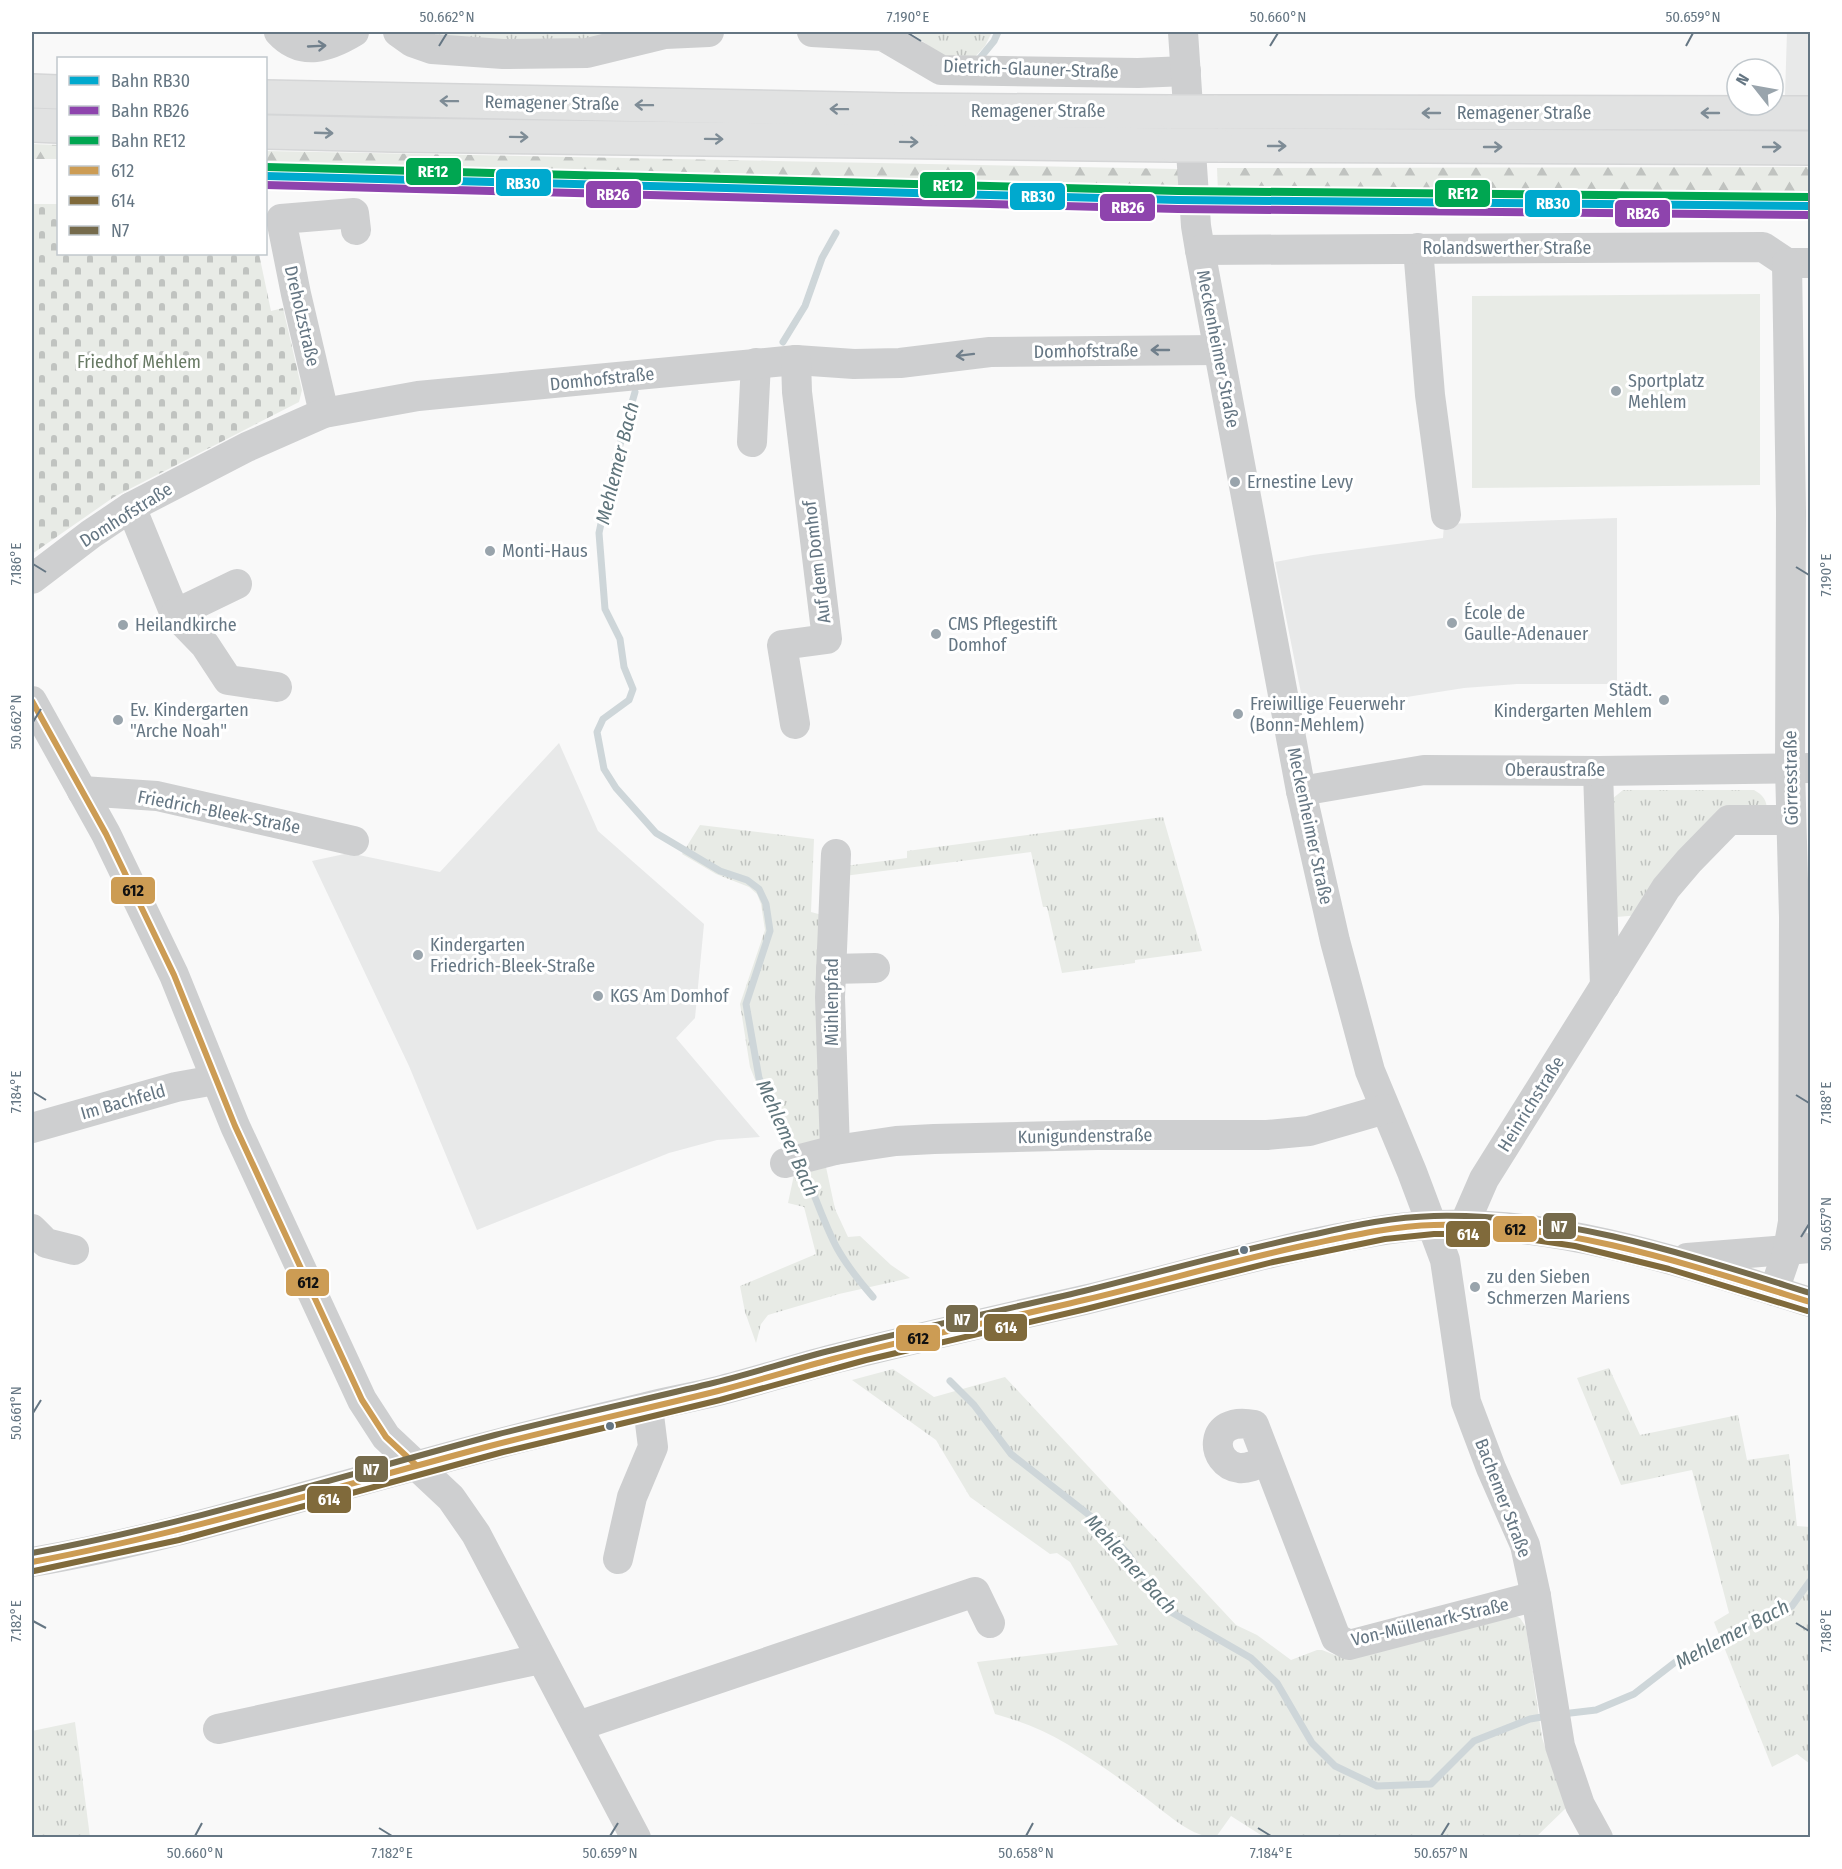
<svg xmlns="http://www.w3.org/2000/svg" width="1842" height="1869" font-family="'Fira Sans Condensed',sans-serif">
<style>
.built{fill:#e8e9e9}
.grass{fill:url(#grass-tufts)}
.forest{fill:url(#forest-firs)}
.cemetery{fill:url(#cemetery-stones)}
.pitch{fill:#e8ebe6}
.lines{fill:none;stroke-linecap:round;stroke-linejoin:round}
.stream{stroke:#ced6d9;stroke-width:7}
.major-casing{stroke:#d5d6d7;stroke-width:36}
.minor{stroke:#cecfd0;stroke-width:30}
.major{stroke:#e1e2e2;stroke-width:33}
.major-bridge-casing{stroke:#d5d6d7;stroke-width:36;stroke-linecap:butt}
.major-bridge{stroke:#e1e2e2;stroke-width:33}
.bus-1-casing{stroke:#fff;stroke-width:10}
.bus-2-casing{stroke:#fff;stroke-width:10}
.bus-3-casing{stroke:#fff;stroke-width:10}
.bus-1{stroke:#cc9c54;stroke-width:6}
.bus-2{stroke:#806a3b;stroke-width:6}
.bus-3{stroke:#766b4c;stroke-width:6}
.rail-1-casing{stroke:#fff;stroke-width:12}
.rail-2-casing{stroke:#fff;stroke-width:12}
.rail-3-casing{stroke:#fff;stroke-width:12}
.rail-1{stroke:#00a9ce;stroke-width:8}
.rail-2{stroke:#8e44ad;stroke-width:8}
.rail-3{stroke:#00a651;stroke-width:8}
.oneway{stroke:#707f8b}
.oneway2{stroke:#7e8c96}
.ticks{fill:none;stroke:#657683;stroke-width:2}
.poi-dot{fill:#99a4ac;stroke:#fff;stroke-width:2}
.bus-dot{fill:#657683;stroke:#fff;stroke-width:2}
.labels{text-anchor:middle;stroke-width:6;stroke-linejoin:round;paint-order:stroke}
.street-label{font-size:18px;fill:#657683;stroke:#fff}
.park-label{font-size:18px;fill:#687a64;stroke:#fff}
.poi-label{font-size:18px;fill:#657683;stroke:#fff;text-anchor:start}
.water-label{font-size:20px;font-style:italic;fill:#60757c;stroke:#fff}
.line-badge{stroke:#fff;stroke-width:2}
.badge-label{font-size:16px;text-anchor:middle;font-weight:bold;fill:#fff}
.pale-badge-label{font-size:16px;text-anchor:middle;font-weight:bold;fill:#111}
.neatline{fill:none;stroke:#657683;stroke-width:2}
.ticks-label{font-size:15px;text-anchor:middle;fill:#657683}
</style>
<defs>
<pattern id="grass-tufts" width="24" height="20" patternUnits="userSpaceOnUse" patternTransform="scale(1.5)"><rect width="24" height="20" fill="#e8ebe6"/><path d="M3 7l-1-3M5 7V3M7 7l1-3M15 17l-1-3M17 17v-4M19 17l1-3" fill="none" stroke="#c0c3c0"/></pattern>
<pattern id="forest-firs" width="22" height="20" patternUnits="userSpaceOnUse" patternTransform="scale(1.5)"><rect width="22" height="20" fill="#e8ebe6"/><path d="M5 1l3.5 6h-7zM16 11l3.5 6h-7z" fill="#c0c3c0"/></pattern>
<pattern id="cemetery-stones" width="16" height="16" patternUnits="userSpaceOnUse" patternTransform="scale(1.5)"><rect width="16" height="16" fill="#e8ebe6"/><path d="M2 7V4a2 2 0 0 1 4 0v3zM10 15v-3a2 2 0 0 1 4 0v3z" fill="#c0c3c0"/></pattern>
</defs>
<rect width="100%" height="100%" fill="#f9f9f9"/>
<!-- built -->
<g class="built">
<path d="M1787,32H1810V95H1785Z"/>
<path d="M1617,518V684H1517L1464,688L1305,713L1275,562L1313,555L1443,538L1444,524Z"/>
<path d="M559,743L598,831L704,924L695,1018L676,1038L760,1137L717,1140L669,1153L477,1230L409,1066L312,861L349,853L440,872Z"/>
</g>
<!-- grass -->
<g class="grass">
<path d="M421,32H638L618,40L440,41Z"/>
<path d="M910,32H992L985,46L972,60H948Z"/>
<path d="M1623,790H1754C1763,795 1767,800 1767,811H1724L1641,915L1616,917L1612,799Z"/>
<path d="M1163,817L1202,951L1135,960V963L1062,973L1047,907H1043L1031,852L844,876L845,866L907,858V851Z"/>
<path d="M700,825L814,839L811,912L826,916V1167L835,1209L848,1237L860,1236L891,1265L910,1278L839,1294L768,1315L761,1324L756,1343L745,1312L740,1286L816,1254L804,1207L788,1203L795,1170L784,1153L750,1067L740,1004L765,930L761,904L757,894L749,887L716,874L682,854Z"/>
<path d="M1609,1368L1640,1435L1738,1415L1747,1460L1789,1454L1797,1526L1810,1527V1764L1797,1754L1772,1767L1714,1622L1729,1613L1692,1470L1621,1485L1577,1378Z"/>
<path d="M893,1369L934,1397L1005,1377L1236,1625L1257,1635L1291,1660L1317,1650H1322L1335,1655L1348,1656L1514,1615L1520,1618L1526,1627L1542,1738L1566,1808L1535,1838L1264,1837L1231,1816L1216,1837C1194,1838 1172,1818 1155,1805C1128,1784 1097,1762 1067,1744C1044,1730 1020,1721 995,1714L977,1662L1118,1645L1070,1562L1057,1553L1050,1554L970,1497L936,1440L852,1380Z"/>
<path d="M75,1722L90,1837H32V1731Z"/>
</g>
<!-- forest -->
<g class="forest">
<path d="M32,144L58,145V159H32Z"/>
<path d="M266,151L1178,169L1180,188L266,164Z"/>
<path d="M1810,167V192H1218L1217,168Z"/>
</g>
<!-- cemetery -->
<path class="cemetery" d="M32,204H58V254H259L271,311L283,308L302,390L299,402L114,497L32,554Z"/>
<!-- pitch -->
<path class="pitch" d="M1760,294V485L1472,488V296Z"/>
<g class="lines">
<!-- stream -->
<g class="stream">
<path d="M980,58L994,41L998,32"/>
<path d="M783,342L805,306L822,258L836,233"/>
<path d="M635,392L611,476L599,533L605,609L620,639L624,667L633,689L629,700L603,719L597,732L604,769L616,788L656,833L720,871L747,880L759,889L766,904L770,931L746,1004L759,1078L795,1154"/>
<path d="M801,1166C815,1193 823,1222 837,1248C847,1266 860,1282 873,1297"/>
<path d="M950,1381L974,1405L1011,1454L1093,1518L1128,1554L1150,1587L1171,1612L1251,1658L1277,1683L1312,1743L1335,1766L1377,1786L1431,1784L1474,1741L1530,1719L1548,1716"/>
<path d="M1562,1714L1596,1710L1634,1694L1678,1660L1792,1606L1810,1581"/>
</g>
<defs>
<g id="major">
<path d="M32,91L58,92"/>
<path d="M266,97L899,110L1171,112"/>
<path d="M1214,112L1810,113"/>
<path d="M32,125L58,126"/>
<path d="M266,132L394,135L1172,145"/>
<path d="M1218,145L1810,148"/>
</g>
</defs>
<!-- major casing -->
<use href="#major" class="major-casing"/>
<!-- minor -->
<g class="minor">
<path d="M279,32C302,57 329,47 354,32"/>
<path d="M398,32L412,42L432,49L503,54L587,53L665,34L709,32"/>
<path d="M812,32L883,36L941,70L1138,73L1186,71"/>
<path d="M1183,32L1196,226L1200,250L1301,791L1335,941L1370,1071L1412,1172L1445,1260L1466,1402L1491,1468L1525,1545L1536,1596L1560,1746L1580,1805L1598,1838"/>
<path d="M1418,248L1430,395L1446,515"/>
<path d="M1200,250L1763,247L1787,263H1810"/>
<path d="M324,413L296,294L281,219L354,213L356,230"/>
<path d="M752,442L756,363"/>
<path d="M131,507L175,614L205,645L228,680L277,687"/>
<path d="M32,579L91,534L131,507L247,447L324,413L418,396L796,360L854,364L900,363L990,352L1218,350"/>
<path d="M175,614L237,584"/>
<path d="M32,701L106,834L174,975L235,1126L362,1400L386,1437L451,1498L476,1534L636,1838"/>
<path d="M795,724L782,645L827,639L797,392L796,360"/>
<path d="M1598,771L1605,986"/>
<path d="M82,791L157,796L354,841"/>
<path d="M1301,791L1424,770L1598,771L1810,768"/>
<path d="M831,969L875,968"/>
<path d="M32,1128L176,1087L215,1080"/>
<path d="M835,1150L830,997L836,854"/>
<path d="M785,1163L835,1150L896,1141L934,1139L1097,1135H1267L1309,1131L1385,1109"/>
<path d="M1464,1225L1484,1179L1666,888L1689,861L1729,820H1791"/>
<path d="M32,1229L46,1243L74,1250"/>
<path d="M1687,1258L1810,1248"/>
<path d="M1774,1291L1788,1250L1793,1222L1794,917L1790,768L1791,512L1787,263"/>
<path d="M1267,1460C1258,1464 1249,1469 1239,1468C1210,1464 1207,1415 1254,1425L1336,1638L1349,1645L1536,1596"/>
<path d="M618,1559L632,1497L653,1447L648,1407"/>
<path d="M32,1562C162,1540 287,1500 415,1466C491,1445 569,1425 646,1407C670,1401 694,1397 718,1391C757,1381 795,1369 833,1359C916,1338 1000,1319 1084,1300C1167,1280 1250,1256 1334,1239C1367,1233 1401,1226 1434,1225C1561,1220 1690,1265 1810,1302"/>
<path d="M578,1726L975,1592L990,1623"/>
<path d="M218,1729L540,1659"/>
</g>
<!-- major -->
<use href="#major" class="major"/>
<defs>
<g id="major-bridge">
<path d="M1171,112H1214"/>
<path d="M1172,145H1218"/>
</g>
</defs>
<!-- major-bridge casing -->
<use href="#major-bridge" class="major-bridge-casing"/>
<!-- major-bridge -->
<use href="#major-bridge" class="major-bridge"/>
<defs>
<g id="bus-1">
<path d="M32,701L106,834L174,975L235,1126L362,1400L386,1437L416,1465"/>
<path d="M32,1562C186,1533 335,1487 486,1447C563,1427 641,1410 718,1391C757,1381 795,1369 833,1359C916,1337 1000,1320 1084,1300C1161,1282 1238,1259 1316,1243C1354,1235 1394,1226 1434,1225C1564,1222 1688,1264 1810,1302"/>
</g>
<path id="bus-2" d="M34,1571L179,1540L503,1452L720,1400L866,1360L1086,1309L1273,1262L1385,1239L1434,1234H1481L1528,1239L1575,1246L1669,1269L1807,1311"/>
<path id="bus-3" d="M32,1553C188,1524 341,1476 495,1435C566,1417 638,1401 709,1384C751,1374 792,1360 833,1350C916,1328 1000,1311 1084,1291C1161,1272 1238,1250 1316,1234C1355,1225 1394,1217 1434,1216C1564,1213 1688,1255 1810,1293"/>
</defs>
<!-- bus-1 casing -->
<use href="#bus-1" class="bus-1-casing"/>
<!-- bus-2 casing -->
<use href="#bus-2" class="bus-2-casing"/>
<!-- bus-3 casing -->
<use href="#bus-3" class="bus-3-casing"/>
<!-- bus-1 -->
<use href="#bus-1" class="bus-1"/>
<!-- bus-2 -->
<use href="#bus-2" class="bus-2"/>
<!-- bus-3 -->
<use href="#bus-3" class="bus-3"/>
<defs>
<path id="rail-1" d="M266,176L1178,200L1810,206"/>
<path id="rail-2" d="M266,185L1178,209L1810,215"/>
<path id="rail-3" d="M266,167L1178,191L1810,197"/>
</defs>
<!-- rail-1 casing -->
<use href="#rail-1" class="rail-1-casing"/>
<!-- rail-2 casing -->
<use href="#rail-2" class="rail-2-casing"/>
<!-- rail-3 casing -->
<use href="#rail-3" class="rail-3-casing"/>
<!-- rail-1 -->
<use href="#rail-1" class="rail-1"/>
<!-- rail-2 -->
<use href="#rail-2" class="rail-2"/>
<!-- rail-3 -->
<use href="#rail-3" class="rail-3"/>
</g>
<!-- one-way arrows -->
<defs><path id="oneway-shaft" d="M-6 0H5M1.5-3L5.5 0L1.5 3" fill="none" stroke-width="1.6" stroke-linecap="round" stroke-linejoin="round" transform="scale(1.5)"/></defs>
<g class="oneway">
<use href="#oneway-shaft" transform="translate(317 46) rotate(-3)"/>
<use href="#oneway-shaft" transform="translate(1160 350) rotate(180)"/>
<use href="#oneway-shaft" transform="translate(965 355) rotate(173)"/>
</g>
<g class="oneway2">
<use href="#oneway-shaft" transform="translate(449 101) rotate(-179)"/>
<use href="#oneway-shaft" transform="translate(644 105) rotate(-179)"/>
<use href="#oneway-shaft" transform="translate(839 109) rotate(-179)"/>
<use href="#oneway-shaft" transform="translate(1431 113) rotate(180)"/>
<use href="#oneway-shaft" transform="translate(1710 113) rotate(180)"/>
<use href="#oneway-shaft" transform="translate(324 133) rotate(2)"/>
<use href="#oneway-shaft" transform="translate(519 137) rotate(1)"/>
<use href="#oneway-shaft" transform="translate(714 139) rotate(1)"/>
<use href="#oneway-shaft" transform="translate(909 142) rotate(1)"/>
<use href="#oneway-shaft" transform="translate(1277 146)"/>
<use href="#oneway-shaft" transform="translate(1493 147)"/>
<use href="#oneway-shaft" transform="translate(1772 147)"/>
</g>
<!-- ticks -->
<path class="ticks" d="M908,33L921,41M439,46L447,33M1270,46L1278,33M1686,46L1693,33M33,564L46,572M1796,567L1809,575M33,722L41,709M33,1092L46,1100M1796,1095L1809,1103M1801,1237L1809,1224M33,1413L41,1400M33,1621L46,1628M1796,1623L1809,1631M379,1828L392,1836M1258,1828L1271,1836M195,1836L202,1823M610,1836L618,1823M1026,1836L1033,1823M1441,1836L1449,1823"/>
<!-- markers -->
<g class="poi-dot">
<circle cx="1616" cy="391" r="6"/>
<circle cx="1235" cy="482" r="6"/>
<circle cx="490" cy="551" r="6"/>
<circle cx="1452" cy="623" r="6"/>
<circle cx="123" cy="625" r="6"/>
<circle cx="936" cy="634" r="6"/>
<circle cx="1664" cy="700" r="6"/>
<circle cx="1238" cy="714" r="6"/>
<circle cx="118" cy="720" r="6"/>
<circle cx="418" cy="955" r="6"/>
<circle cx="598" cy="996" r="6"/>
<circle cx="1475" cy="1287" r="6"/>
</g>
<g class="bus-dot">
<circle cx="1244" cy="1250" r="5"/>
<circle cx="610" cy="1426" r="5"/>
</g>
<g class="labels">
<!-- street labels -->
<g class="street-label">
<text transform="translate(1031 69) rotate(2)" y="6">Dietrich-Glauner-Straße</text>
<text transform="translate(552 103) rotate(1)" y="6">Remagener Straße</text>
<text x="1038" y="117">Remagener Straße</text>
<text x="1524" y="119">Remagener Straße</text>
<text x="1507" y="254">Rolandswerther Straße</text>
<text transform="translate(302 316) rotate(77)" y="6">Dreholzstraße</text>
<text transform="translate(1218 349) rotate(79)" y="6">Meckenheimer Straße</text>
<text transform="translate(1086 351) rotate(-1)" y="6">Domhofstraße</text>
<text transform="translate(602 379) rotate(-6)" y="6">Domhofstraße</text>
<text transform="translate(126 515) rotate(-32)" y="6">Domhofstraße</text>
<text transform="translate(817 562) rotate(-97)" y="6">Auf dem Domhof</text>
<text x="1555" y="776">Oberaustraße</text>
<text transform="translate(1791 778) rotate(-91)" y="6">Görresstraße</text>
<text transform="translate(219 812) rotate(11)" y="6">Friedrich-Bleek-Straße</text>
<text transform="translate(1310 826) rotate(78)" y="6">Meckenheimer Straße</text>
<text transform="translate(832 1002) rotate(-90)" y="6">Mühlenpfad</text>
<text transform="translate(123 1102) rotate(-16)" y="6">Im Bachfeld</text>
<text transform="translate(1531 1104) rotate(-58)" y="6">Heinrichstraße</text>
<text transform="translate(1085 1136) rotate(-1)" y="6">Kunigundenstraße</text>
<text transform="translate(1503 1498) rotate(69)" y="6">Bachemer Straße</text>
<text transform="translate(1430 1622) rotate(-13)" y="6">Von-Müllenark-Straße</text>
</g>
<!-- park labels -->
<g class="park-label">
<text x="139" y="368">Friedhof Mehlem</text>
</g>
<!-- poi labels -->
<g class="poi-label">
<text x="1628" y="387">Sportplatz<tspan x="1628" dy="21">Mehlem</tspan></text>
<text x="1247" y="488">Ernestine Levy</text>
<text x="502" y="557">Monti-Haus</text>
<text x="1464" y="619">École de<tspan x="1464" dy="21">Gaulle-Adenauer</tspan></text>
<text x="948" y="630">CMS Pflegestift<tspan x="948" dy="21">Domhof</tspan></text>
<text x="135" y="631">Heilandkirche</text>
<text x="1652" y="696" text-anchor="end">Städt.<tspan x="1652" dy="21">Kindergarten Mehlem</tspan></text>
<text x="1250" y="710">Freiwillige Feuerwehr<tspan x="1250" dy="21">(Bonn-Mehlem)</tspan></text>
<text x="130" y="716">Ev. Kindergarten<tspan x="130" dy="21">"Arche Noah"</tspan></text>
<text x="430" y="951">Kindergarten<tspan x="430" dy="21">Friedrich-Bleek-Straße</tspan></text>
<text x="610" y="1002">KGS Am Domhof</text>
<text x="1487" y="1283">zu den Sieben<tspan x="1487" dy="21">Schmerzen Mariens</tspan></text>
</g>
<!-- water labels -->
<g class="water-label">
<text transform="translate(617 463) rotate(-76)" y="7">Mehlemer Bach</text>
<text transform="translate(788 1138) rotate(66)" y="7">Mehlemer Bach</text>
<text transform="translate(1131 1564) rotate(48)" y="7">Mehlemer Bach</text>
<text transform="translate(1732 1634) rotate(-28)" y="7">Mehlemer Bach</text>
</g>
</g>
<g class="line-badge">
<rect x="405" y="157" width="57" height="29" rx="6" fill="#00a651"/>
<rect x="495" y="168" width="57" height="29" rx="6" fill="#00a9ce"/>
<rect x="919" y="171" width="57" height="28" rx="6" fill="#00a651"/>
<rect x="1434" y="179" width="57" height="29" rx="6" fill="#00a651"/>
<rect x="585" y="180" width="57" height="29" rx="6" fill="#8e44ad"/>
<rect x="1009" y="182" width="57" height="29" rx="6" fill="#00a9ce"/>
<rect x="1524" y="189" width="57" height="29" rx="6" fill="#00a9ce"/>
<rect x="1099" y="193" width="57" height="29" rx="6" fill="#8e44ad"/>
<rect x="1614" y="199" width="57" height="29" rx="6" fill="#8e44ad"/>
<rect x="110" y="876" width="46" height="29" rx="6" fill="#cc9c54"/>
<rect x="1542" y="1212" width="35" height="28" rx="6" fill="#766b4c"/>
<rect x="1492" y="1215" width="46" height="28" rx="6" fill="#cc9c54"/>
<rect x="1445" y="1220" width="46" height="28" rx="6" fill="#806a3b"/>
<rect x="285" y="1268" width="45" height="29" rx="6" fill="#cc9c54"/>
<rect x="945" y="1304" width="34" height="29" rx="6" fill="#766b4c"/>
<rect x="983" y="1313" width="45" height="29" rx="6" fill="#806a3b"/>
<rect x="895" y="1324" width="46" height="28" rx="6" fill="#cc9c54"/>
<rect x="354" y="1455" width="35" height="28" rx="6" fill="#766b4c"/>
<rect x="306" y="1485" width="46" height="29" rx="6" fill="#806a3b"/>
</g>
<g class="badge-label">
<text x="433" y="177">RE12</text>
<text x="523" y="189">RB30</text>
<text x="948" y="191">RE12</text>
<text x="1463" y="199">RE12</text>
<text x="613" y="200">RB26</text>
<text x="1038" y="202">RB30</text>
<text x="1553" y="209">RB30</text>
<text x="1128" y="213">RB26</text>
<text x="1643" y="219">RB26</text>
<text x="1559" y="1232">N7</text>
<text x="1468" y="1240">614</text>
<text x="962" y="1325">N7</text>
<text x="1006" y="1333">614</text>
<text x="371" y="1475">N7</text>
<text x="329" y="1505">614</text>
</g>
<g class="pale-badge-label">
<text x="133" y="896">612</text>
<text x="1515" y="1235">612</text>
<text x="308" y="1288">612</text>
<text x="918" y="1344">612</text>
</g>
<!-- border -->
<rect width="1842" height="1869" fill="none" stroke="#ffffff" stroke-width="66"/>
<!-- legend -->
<rect x="57" y="57" width="210" height="198" fill="#ffffff" stroke="#c1c8cd" stroke-width="1.5"/>
<rect x="69" y="76" width="30" height="9" fill="#00a9ce" stroke="#c1c8cd" stroke-width="1.5"/>
<text x="111" y="87" font-size="18" fill="#657683">Bahn RB30</text>
<rect x="69" y="106" width="30" height="9" fill="#8e44ad" stroke="#c1c8cd" stroke-width="1.5"/>
<text x="111" y="117" font-size="18" fill="#657683">Bahn RB26</text>
<rect x="69" y="136" width="30" height="9" fill="#00a651" stroke="#c1c8cd" stroke-width="1.5"/>
<text x="111" y="147" font-size="18" fill="#657683">Bahn RE12</text>
<rect x="69" y="166" width="30" height="9" fill="#cc9c54" stroke="#c1c8cd" stroke-width="1.5"/>
<text x="111" y="177" font-size="18" fill="#657683">612</text>
<rect x="69" y="196" width="30" height="9" fill="#806a3b" stroke="#c1c8cd" stroke-width="1.5"/>
<text x="111" y="207" font-size="18" fill="#657683">614</text>
<rect x="69" y="226" width="30" height="9" fill="#766b4c" stroke="#c1c8cd" stroke-width="1.5"/>
<text x="111" y="237" font-size="18" fill="#657683">N7</text>
<!-- north arrow -->
<g transform="translate(1755 87) rotate(301)"><circle r="28" fill="#ffffff" stroke="#c1c8cd" stroke-width="1.5"/>
<path d="M0-4.5L10 22L0 15L-10 22Z" fill="#99a4ac"/>
<text y="-9" font-size="16" font-weight="bold" text-anchor="middle" fill="#657683">N</text>
</g>
<rect x="33" y="33" width="1776" height="1803" class="neatline"/>
<g class="ticks-label">
<text x="447" y="22">50.662°N</text>
<text x="908" y="22">7.190°E</text>
<text x="1278" y="22">50.660°N</text>
<text x="1693" y="22">50.659°N</text>
<text transform="translate(16 564) rotate(-90)" y="5">7.186°E</text>
<text transform="translate(1826 575) rotate(-90)" y="5">7.190°E</text>
<text transform="translate(16 722) rotate(-90)" y="5">50.662°N</text>
<text transform="translate(16 1092) rotate(-90)" y="5">7.184°E</text>
<text transform="translate(1826 1103) rotate(-90)" y="5">7.188°E</text>
<text transform="translate(1826 1224) rotate(-90)" y="5">50.657°N</text>
<text transform="translate(16 1413) rotate(-90)" y="5">50.661°N</text>
<text transform="translate(16 1621) rotate(-90)" y="5">7.182°E</text>
<text transform="translate(1826 1631) rotate(-90)" y="5">7.186°E</text>
<text x="195" y="1858">50.660°N</text>
<text x="392" y="1858">7.182°E</text>
<text x="610" y="1858">50.659°N</text>
<text x="1026" y="1858">50.658°N</text>
<text x="1271" y="1858">7.184°E</text>
<text x="1441" y="1858">50.657°N</text>
</g>
</svg>
